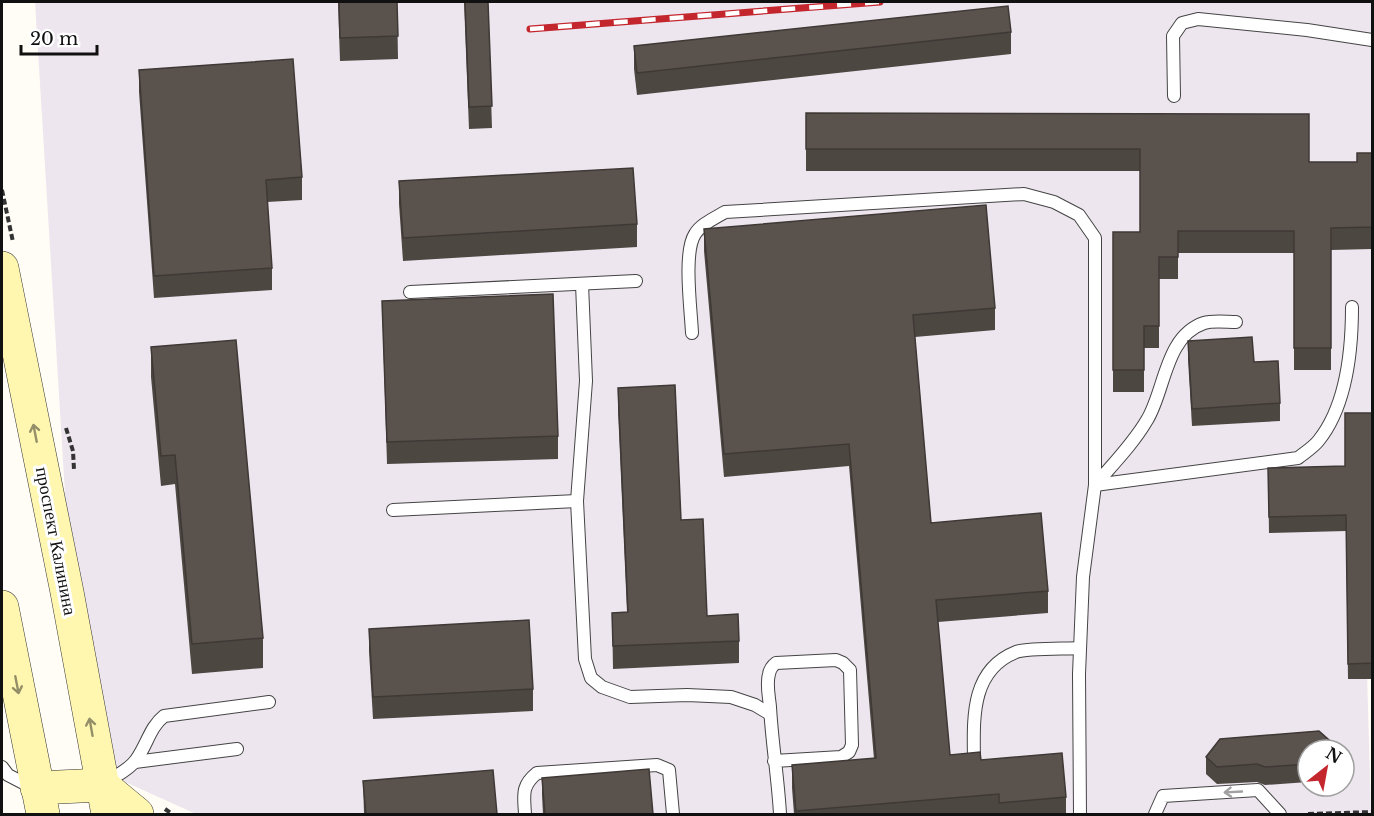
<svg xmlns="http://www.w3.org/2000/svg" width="1374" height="816" font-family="'Libre Baskerville',serif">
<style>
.industrial{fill:#eee6ef;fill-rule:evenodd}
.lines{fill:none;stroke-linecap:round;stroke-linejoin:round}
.service-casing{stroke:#444;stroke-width:14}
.secondary-casing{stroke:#333;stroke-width:34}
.path{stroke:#333;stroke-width:4;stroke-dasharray:6 3;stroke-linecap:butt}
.service{stroke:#fff;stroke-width:12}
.secondary{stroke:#fff6b0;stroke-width:33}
.rail-casing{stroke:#c4262e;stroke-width:7}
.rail{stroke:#fff;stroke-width:4.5;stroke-dasharray:14;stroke-linecap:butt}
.wall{fill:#4d4742}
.building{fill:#5a524d;stroke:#3f3936;stroke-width:1.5}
.oneway{stroke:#948f68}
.oneway2{stroke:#a0a0a0}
.labels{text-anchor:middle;stroke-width:6;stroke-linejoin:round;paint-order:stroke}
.street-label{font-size:18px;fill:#111;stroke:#fff}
</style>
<rect width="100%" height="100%" fill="#fffdf5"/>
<!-- industrial -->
<path class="industrial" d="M35,2H1372V421L1360,422L1371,814H196L103,772L69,559ZM1308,750H1344V786H1308Z"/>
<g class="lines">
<defs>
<g id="service">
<path d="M1174,96L1173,36L1182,23L1198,19L1307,30L1372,40"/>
<path d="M582,284L586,381L577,501L585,659L591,678L602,687L630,697L687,695L731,697L755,705L770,714"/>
<path d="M410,292L636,281"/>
<path d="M1236,322C1227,322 1213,320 1204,323C1165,336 1165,391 1147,420C1133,444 1113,464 1095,485L1298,458C1304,453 1314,447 1319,440C1346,406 1352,350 1352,307"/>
<path d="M692,333C691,310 683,252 695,234C701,224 715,218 725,212L1024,194L1054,202L1079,215L1095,238V485L1083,577L1079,674L1080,814"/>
<path d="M393,510L577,501"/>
<path d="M774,761L841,757L849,752L852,745L850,670L843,663L836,660L776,663C772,666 770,669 769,674C766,684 769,696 770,707C772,743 778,778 780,814"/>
<path d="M135,762L237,749"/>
<path d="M974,765C974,724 968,671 1016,652C1026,648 1067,649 1080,648"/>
<path d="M2,767L8,775L33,788"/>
<path d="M105,783C115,776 129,770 136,760C147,745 150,727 164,716L269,702"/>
<path d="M525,814C524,795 521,786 537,773L657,765L669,770L673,814"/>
<path d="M1155,814L1163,796L1258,790L1280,814"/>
</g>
<g id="secondary">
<path d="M2,268L67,592L108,814"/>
<path d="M2,607L43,814"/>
<path d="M102,785L137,814"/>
<path d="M37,788L102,785"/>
</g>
</defs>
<!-- service casing -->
<use href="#service" class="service-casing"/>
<!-- secondary casing -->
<use href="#secondary" class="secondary-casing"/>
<!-- path -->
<g class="path">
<path d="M2,190L13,242"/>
<path d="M66,428L73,451L74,470"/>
<path d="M165,809L172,814"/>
<path d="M1308,814L1372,812"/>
</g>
<!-- service -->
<use href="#service" class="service"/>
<!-- secondary -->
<use href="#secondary" class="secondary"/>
<defs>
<path id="rail" d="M530,29L880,2"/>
</defs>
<!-- rail casing -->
<use href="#rail" class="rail-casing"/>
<!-- rail -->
<use href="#rail" class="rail"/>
</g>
<!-- wall -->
<g class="wall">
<path d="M338,2H397L398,59L340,61Z"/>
<path d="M464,2H488L492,128L469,129Z"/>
<path d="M1011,32V54L637,95L634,69V46Z"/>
<path d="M139,70L302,177V200L267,202L272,268V290L154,298L139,92Z"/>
<path d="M806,113L1309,162H1357L1372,153V249L1331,250V370H1294V253H1178V279H1159V348H1144V392H1113V232H1140V171H806Z"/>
<path d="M399,181L637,224V247L403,261L399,204Z"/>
<path d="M704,229L995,308V330L915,337L931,523L1048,591V613L938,622L950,755L981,760L1066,797V814H794L792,788V765L874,759L849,466L724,477L704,251Z"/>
<path d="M382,301L558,436V459L387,464Z"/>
<path d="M1188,341L1254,362L1280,403V421L1192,426L1188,359Z"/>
<path d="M151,347L263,638V668L192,674L175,484L161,486L151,377Z"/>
<path d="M618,388L681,520L707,616L739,641V663L613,669L612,613L627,612L618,410Z"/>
<path d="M1372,413V679H1348L1346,531L1269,533L1268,468L1345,466Z"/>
<path d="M369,629L533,689V711L373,719L369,651Z"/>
<path d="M1319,731L1336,746V750H1308V782L1265,785L1257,782L1217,784L1206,774V757L1220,739Z"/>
<path d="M542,778L653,814H543L542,795Z"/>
<path d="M363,781L497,814H364Z"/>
</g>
<!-- building -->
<g class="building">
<path d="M339,2H397L398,36L340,38Z"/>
<path d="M465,2H488L492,106L469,107Z"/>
<path d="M1008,6L1011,32L637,73L634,46Z"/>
<path d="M293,59L302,177L266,180L272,268L154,276L139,70Z"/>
<path d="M806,113L1309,114V162H1357V153H1372V227L1331,228V348H1294V231H1178V257H1159V326H1144V370H1113V232H1140V149H806Z"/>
<path d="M633,168L637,224L403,238L399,181Z"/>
<path d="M986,205L995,308L913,315L931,523L1041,513L1048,591L936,600L950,755L980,752L981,760L1062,753L1066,797L999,803V794L796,811L792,765L876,758L849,444L724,454L704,229Z"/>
<path d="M553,294L558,436L387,442L382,301Z"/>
<path d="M1252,337L1254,362L1278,361L1280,403L1192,409L1188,341Z"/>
<path d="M236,340L263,638L192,644L175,455L161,456L151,347Z"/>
<path d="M675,385L681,520L703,519L707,616L738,614L739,641L613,646L612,613L628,612L618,388Z"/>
<path d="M1345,413H1372V663L1348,664L1346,515L1269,517L1268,468L1345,466Z"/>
<path d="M529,620L533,689L373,697L369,629Z"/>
<path d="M1319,731L1336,746L1333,750H1308V764L1265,767L1257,764L1217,767L1206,757L1220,739Z"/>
<path d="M649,769L653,814H545L542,778Z"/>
<path d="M493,770L497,814H366L363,781Z"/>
</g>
<!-- one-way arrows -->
<defs><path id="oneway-shaft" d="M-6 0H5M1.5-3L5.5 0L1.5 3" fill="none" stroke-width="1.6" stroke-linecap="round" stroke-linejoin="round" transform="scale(1.5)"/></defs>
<g class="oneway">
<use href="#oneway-shaft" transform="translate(35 433) rotate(-101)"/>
<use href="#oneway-shaft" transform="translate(17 685) rotate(79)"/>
<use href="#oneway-shaft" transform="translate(91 727) rotate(-100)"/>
</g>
<use class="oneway2" href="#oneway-shaft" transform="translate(1233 792) rotate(177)"/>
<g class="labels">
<!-- street labels -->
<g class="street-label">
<text transform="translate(56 541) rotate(79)" y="6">проспект Калинина</text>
</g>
</g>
<!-- border -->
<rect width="1374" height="816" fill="none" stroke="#111111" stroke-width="6"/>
<!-- north arrow -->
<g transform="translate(1326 768) rotate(31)"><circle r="28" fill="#ffffff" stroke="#a0a0a0" stroke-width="1.5"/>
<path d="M0-4.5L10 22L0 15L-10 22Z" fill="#c4262e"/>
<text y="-9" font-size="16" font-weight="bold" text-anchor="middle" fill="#111111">N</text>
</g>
<!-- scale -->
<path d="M21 45v9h76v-9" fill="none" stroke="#111111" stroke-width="3"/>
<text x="30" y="45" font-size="18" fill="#111111" stroke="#ffffff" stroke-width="4.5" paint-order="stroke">20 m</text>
</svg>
